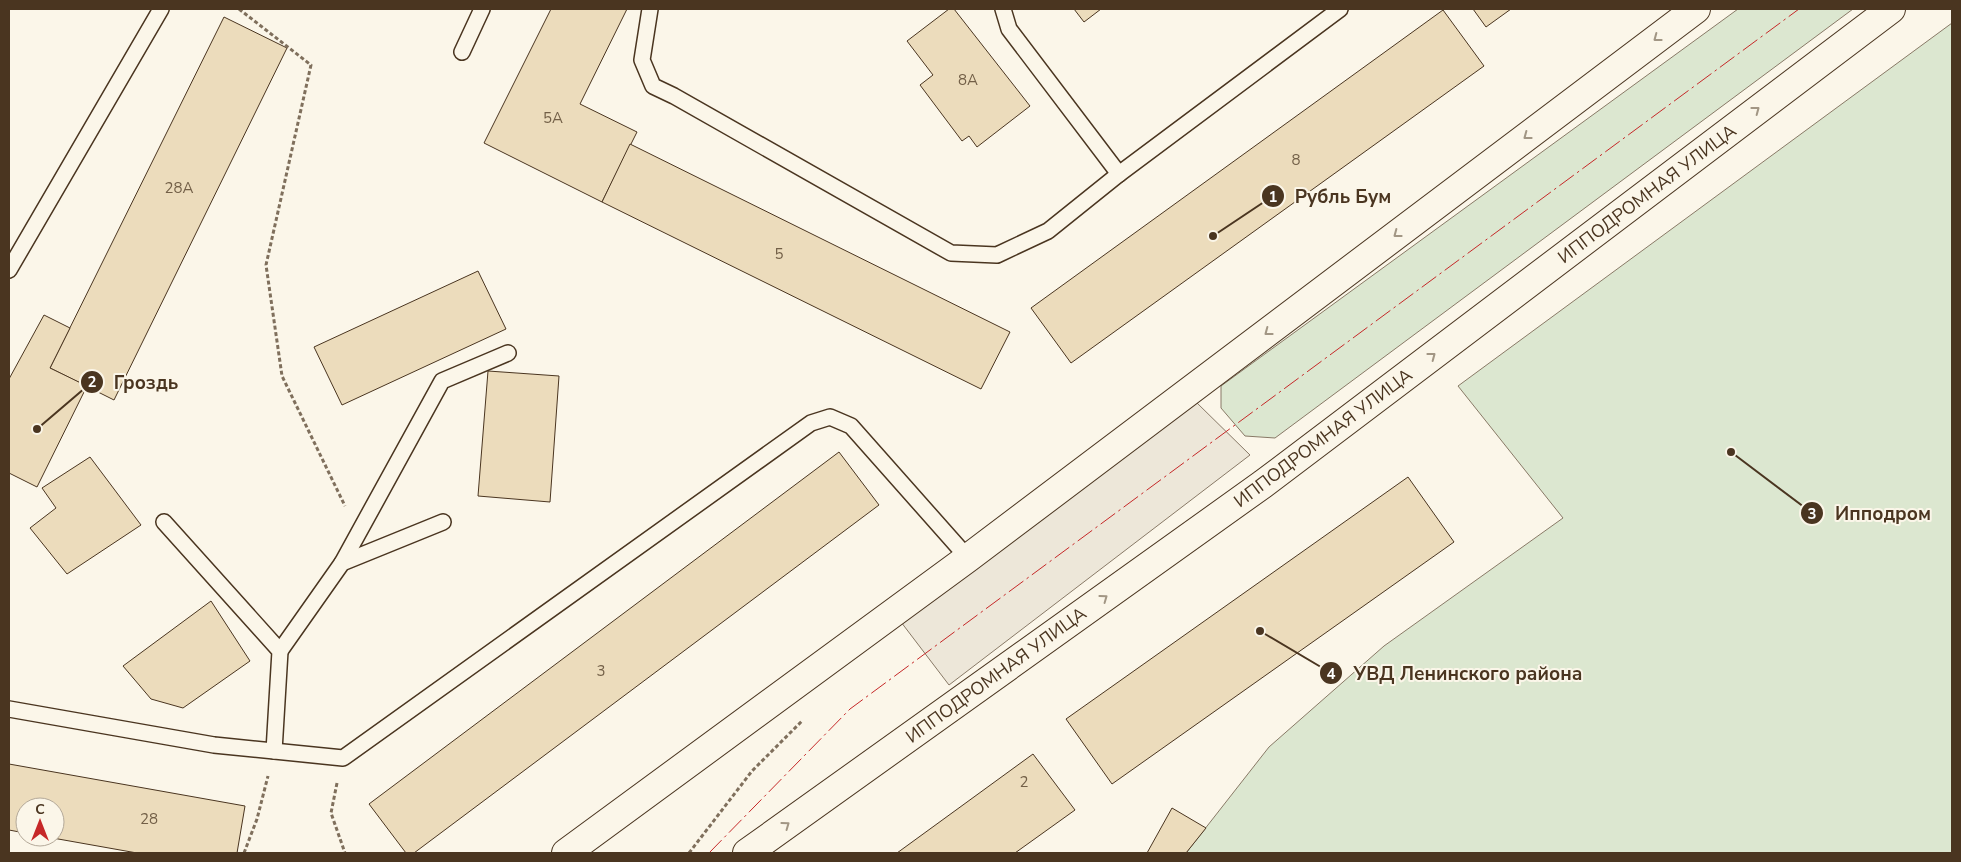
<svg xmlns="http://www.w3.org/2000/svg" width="1961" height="862" font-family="'Nunito Sans',sans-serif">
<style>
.green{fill:#dce7d0;stroke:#887966}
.parking{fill:#ede7d9;stroke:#887966}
.building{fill:#ecdcbc;stroke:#4a3520}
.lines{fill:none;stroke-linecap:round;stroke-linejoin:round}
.lane-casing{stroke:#4a3520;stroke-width:18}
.secondary-casing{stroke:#4a3520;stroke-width:30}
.path{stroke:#7f6f5c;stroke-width:3;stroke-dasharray:4 2.5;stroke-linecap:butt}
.lane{stroke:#fbf6e9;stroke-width:15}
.secondary{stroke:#fbf6e9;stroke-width:28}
.power{stroke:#c62828;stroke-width:1;stroke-dasharray:18 4 2.5 4;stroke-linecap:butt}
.oneway{stroke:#a29684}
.labels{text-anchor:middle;stroke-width:4;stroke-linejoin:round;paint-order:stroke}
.number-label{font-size:15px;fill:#725f47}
.street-label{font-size:18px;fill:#4a3520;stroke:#fbf6e9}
.leader{fill:none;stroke:#4a3520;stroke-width:2}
.callout-dot{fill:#4a3520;stroke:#fbf6e9;stroke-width:2}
.mark-label{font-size:15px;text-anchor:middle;font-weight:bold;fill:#fff}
.callout-label{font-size:19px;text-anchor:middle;font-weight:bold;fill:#4a3520;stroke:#fbf6e9;stroke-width:4;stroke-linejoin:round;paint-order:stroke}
</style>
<rect width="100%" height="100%" fill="#fbf6e9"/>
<!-- green -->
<g class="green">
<path d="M1738,9H1853L1275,438L1245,436L1221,408V386Z"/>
<path d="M1952,23V853H1186L1269,747L1384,646L1563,518L1458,386Z"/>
</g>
<!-- parking -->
<path class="parking" d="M1195,401L1250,455L949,685L901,622Z"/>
<!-- building -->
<g class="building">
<path d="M551,9H627L580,104L637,132L602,202L484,143Z"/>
<path d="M949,9H954L1030,106L977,147L969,136L962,141L920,85L933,75L907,41Z"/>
<path d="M1074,9H1101L1084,22Z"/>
<path d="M1473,9H1511L1486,27Z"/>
<path d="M1443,10L1484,66L1071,363L1031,308Z"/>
<path d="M224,17L287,48L114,400L50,368Z"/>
<path d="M630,144L1010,332L981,389L602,202Z"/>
<path d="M478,271L506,329L342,405L314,347Z"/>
<path d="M44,315L70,328L50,368L87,386L37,487L9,473V379Z"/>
<path d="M488,371L559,376L550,502L478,496Z"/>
<path d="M839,452L879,505L414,853H406L369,804Z"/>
<path d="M90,457L141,525L67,574L30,528L56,508L42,488Z"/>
<path d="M1408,477L1454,542L1112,784L1066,719Z"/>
<path d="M211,601L250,661L183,708L151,699L123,666Z"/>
<path d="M1033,754L1075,810L1015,853H897Z"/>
<path d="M9,764L245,806L237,853H137L47,837H55V807H25V833L9,830Z"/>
<path d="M1172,808L1206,828L1186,853H1147Z"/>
</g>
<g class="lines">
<defs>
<g id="lane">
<path d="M650,9L642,60L653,86L674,96L951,253L997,255L1048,231L1119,174L1340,9"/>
<path d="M1003,9L1009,29L1119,174"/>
<path d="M462,52L482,9"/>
<path d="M9,270L161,9"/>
<path d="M164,522L280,651L274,751"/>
<path d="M342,563L442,381L508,353"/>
<path d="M280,651L342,563L443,522"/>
<path d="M9,709L214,745L343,758L811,423L830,417L851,426L968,558"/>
</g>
<g id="secondary">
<path d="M566,853L968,558L1696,9"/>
<path d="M747,853L1263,484L1891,9"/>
</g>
</defs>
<!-- lane casing -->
<use href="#lane" class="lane-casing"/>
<!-- secondary casing -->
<use href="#secondary" class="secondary-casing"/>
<!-- path -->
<g class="path">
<path d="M239,9L311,65L266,265L282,376L345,506"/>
<path d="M337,783L331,813L345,853"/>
<path d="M244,853L257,819L268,776"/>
<path d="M689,853L752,771L802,721"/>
</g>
<!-- lane -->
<use href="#lane" class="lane"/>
<!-- secondary -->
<use href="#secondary" class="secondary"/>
<!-- power -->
<path class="power" d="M709,853L850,709L1799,9"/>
</g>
<!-- one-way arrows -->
<defs><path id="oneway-chevron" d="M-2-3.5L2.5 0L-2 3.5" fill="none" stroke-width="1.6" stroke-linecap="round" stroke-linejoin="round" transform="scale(1.25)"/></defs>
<g class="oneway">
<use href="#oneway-chevron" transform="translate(1657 38) rotate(143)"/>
<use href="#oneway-chevron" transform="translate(1756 110) rotate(-37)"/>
<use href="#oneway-chevron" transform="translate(1527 136) rotate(143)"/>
<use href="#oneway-chevron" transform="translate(1397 234) rotate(143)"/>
<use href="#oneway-chevron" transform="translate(1268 332) rotate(143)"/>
<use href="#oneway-chevron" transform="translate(1432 356) rotate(-37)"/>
<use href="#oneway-chevron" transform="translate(1104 598) rotate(-36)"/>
<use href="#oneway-chevron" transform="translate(786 825) rotate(-36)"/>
</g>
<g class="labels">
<!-- number labels -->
<g class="number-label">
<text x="968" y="85">8А</text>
<text x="553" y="123">5А</text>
<text x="1296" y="165">8</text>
<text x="179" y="193">28А</text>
<text x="779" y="259">5</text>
<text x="601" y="676">3</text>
<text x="1024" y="787">2</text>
<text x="149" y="824">28</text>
</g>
<!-- street labels -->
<g class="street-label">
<text transform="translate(1647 194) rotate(-37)" y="6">ИППОДРОМНАЯ УЛИЦА</text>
<text transform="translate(1323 438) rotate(-37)" y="6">ИППОДРОМНАЯ УЛИЦА</text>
<text transform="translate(996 675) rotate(-36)" y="6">ИППОДРОМНАЯ УЛИЦА</text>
</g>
</g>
<!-- callouts -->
<path class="leader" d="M1213 236L1273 196M37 429L92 382M1731 452L1812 513M1260 631L1331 673"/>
<g class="callout-dot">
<circle cx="1213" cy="236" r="5"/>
<circle cx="37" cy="429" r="5"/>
<circle cx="1731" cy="452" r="5"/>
<circle cx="1260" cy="631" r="5"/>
<circle cx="1273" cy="196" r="12"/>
<circle cx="92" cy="382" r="12"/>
<circle cx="1812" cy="513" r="12"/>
<circle cx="1331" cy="673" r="12"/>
</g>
<g class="mark-label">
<text x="1273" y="202">1</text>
<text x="92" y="387">2</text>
<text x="1812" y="519">3</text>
<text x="1331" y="679">4</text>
</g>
<g class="callout-label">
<text x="1343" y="203">Рубль Бум</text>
<text x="146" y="389">Гроздь</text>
<text x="1883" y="520">Ипподром</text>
<text x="1468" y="680">УВД Ленинского района</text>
</g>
<!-- border -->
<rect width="1961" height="862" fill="none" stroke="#4a3520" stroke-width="20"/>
<!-- north arrow -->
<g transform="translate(40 822)"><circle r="24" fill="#fbf6e9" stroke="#b4a999"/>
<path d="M0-4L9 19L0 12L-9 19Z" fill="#c62828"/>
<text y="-8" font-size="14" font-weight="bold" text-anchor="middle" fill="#4a3520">С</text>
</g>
</svg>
